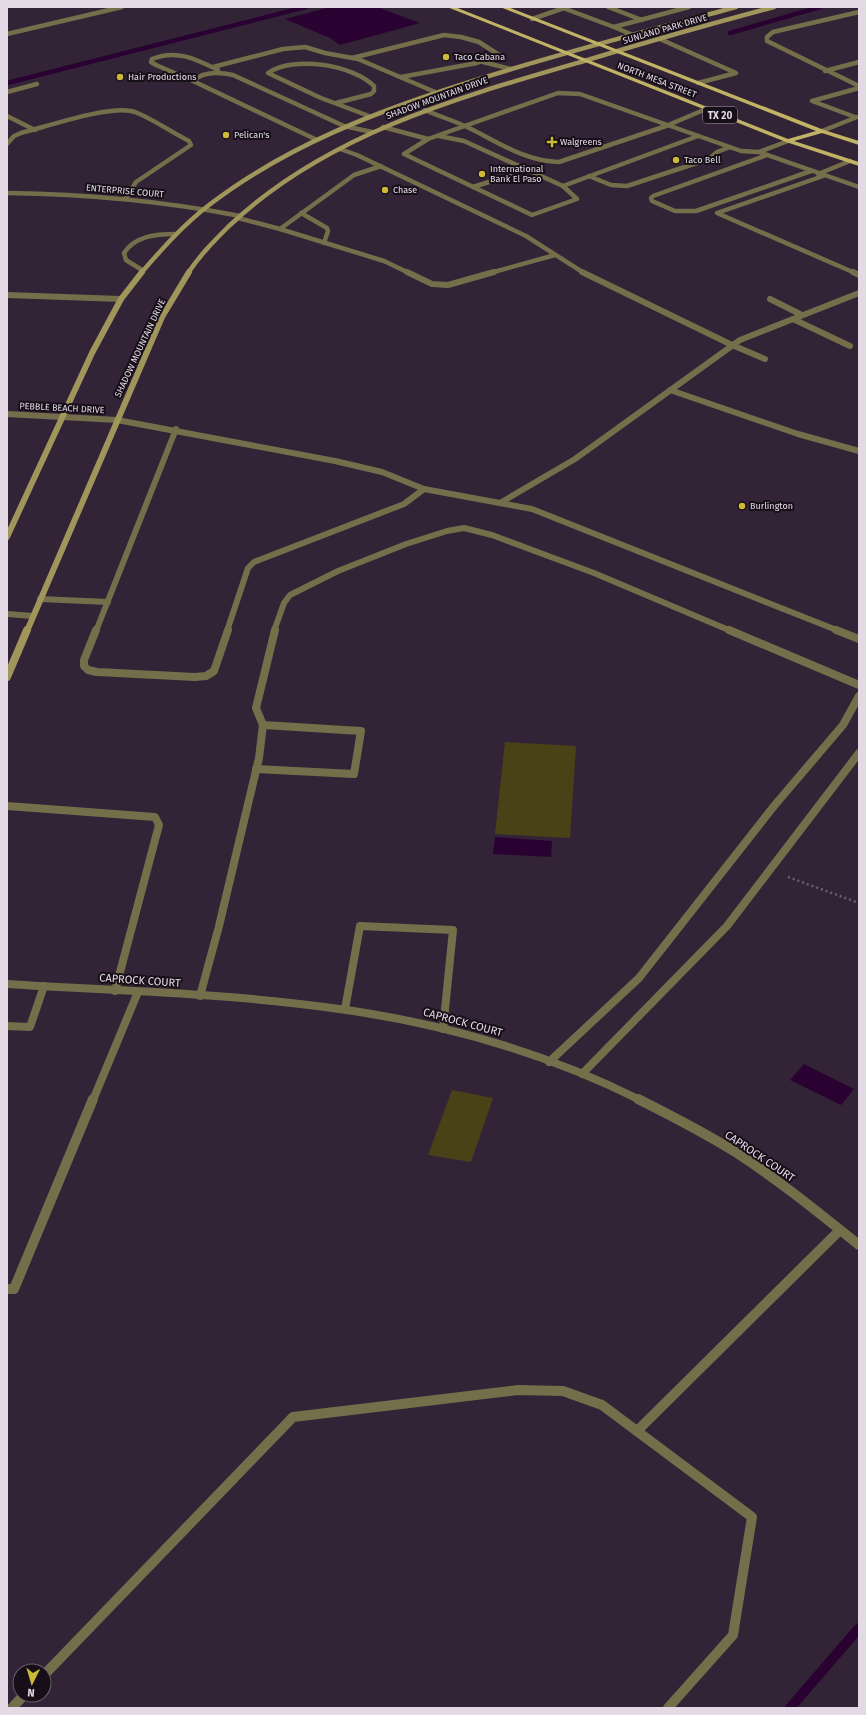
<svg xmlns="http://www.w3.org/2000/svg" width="866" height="1715" font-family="'Fira Sans',sans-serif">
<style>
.green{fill:#4a4217}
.water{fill:#290232}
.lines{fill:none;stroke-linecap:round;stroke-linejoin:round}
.stream-far1{stroke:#290232;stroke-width:4.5}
.stream{stroke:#290232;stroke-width:10}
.path{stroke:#6d6070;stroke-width:2.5;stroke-dasharray:2 3;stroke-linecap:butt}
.service-far3{stroke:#756e4a;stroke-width:4.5}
.service-far2{stroke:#756e4a;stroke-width:6}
.service-far1{stroke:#756e4a;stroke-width:8}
.service{stroke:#756e4a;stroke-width:10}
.minor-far1{stroke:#756e4a;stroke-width:4.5}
.minor{stroke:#756e4a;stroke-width:6}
.tertiary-far3{stroke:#756e4a;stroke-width:4.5}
.tertiary-far2{stroke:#756e4a;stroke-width:6}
.tertiary-far1{stroke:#756e4a;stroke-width:8}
.tertiary{stroke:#756e4a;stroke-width:10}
.secondary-far2{stroke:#a0955a;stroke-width:4.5}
.secondary-far1{stroke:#a0955a;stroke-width:6}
.secondary{stroke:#a0955a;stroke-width:8}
.primary{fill:#c1b365;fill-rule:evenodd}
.poi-dot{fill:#ceb837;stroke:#160f18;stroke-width:1.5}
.labels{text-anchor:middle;stroke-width:4;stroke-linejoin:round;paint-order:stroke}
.far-street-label{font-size:9px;fill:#e4dae6;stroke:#160f18}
.far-poi-label{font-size:9px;fill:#e4dae6;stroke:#160f18;text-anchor:start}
.shield{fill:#160f18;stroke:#a69da8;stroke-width:1}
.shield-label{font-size:10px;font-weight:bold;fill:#e4dae6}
.street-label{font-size:11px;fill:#e4dae6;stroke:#160f18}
</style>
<rect width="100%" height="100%" fill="#322336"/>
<!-- green -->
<g class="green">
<path d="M505,742L576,746L570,838L495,834Z"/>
<path d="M452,1090L493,1098L471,1162L428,1155Z"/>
</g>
<!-- water -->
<g class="water">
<path d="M331,7H377L420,23L340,45L330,38L285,19Z"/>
<path d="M495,837L552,841L551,857L493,854Z"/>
<path d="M804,1064L854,1089L841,1105L790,1080Z"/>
</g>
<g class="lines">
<!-- stream-far1 -->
<g class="stream-far1">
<path d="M730,33L820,7"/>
<path d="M7,83L306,7"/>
</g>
<!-- stream -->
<path class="stream" d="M790,1708L859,1628"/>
<!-- path -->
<path class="path" d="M788,877L859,903"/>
<!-- service-far3 -->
<g class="service-far3">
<path d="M608,7L642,20"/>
<path d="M563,8L614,27"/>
<path d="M859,12L773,32L767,37V41L859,86"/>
<path d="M532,19L567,7"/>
<path d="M633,35L614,27L689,7"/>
<path d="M660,39L736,73L698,83"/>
<path d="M352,58L444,35L461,37L479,42L499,55L477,63L401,77"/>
<path d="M483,62L511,69"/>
<path d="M213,67L283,49L305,47L325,53L358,59L435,92"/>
<path d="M825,71L859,62"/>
<path d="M193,81L156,65L151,62L152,59C176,49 196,59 218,70"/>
<path d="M7,92L37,84"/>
<path d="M336,103L371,94L374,91V86C353,65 294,55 268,73L321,98L369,116"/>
<path d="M425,110C438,116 452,120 465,126C497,141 523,161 559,162L666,126L706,109"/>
<path d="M7,116L35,130"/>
<path d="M855,117L812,101L859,88"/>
<path d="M383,127L428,139L558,93L580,94L741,151L759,152L859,187"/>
<path d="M822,131L857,117"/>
<path d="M315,139L193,81C204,71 219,72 233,75L344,126"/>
<path d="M428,139L404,154L532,215L577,199L563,186L464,141L439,136"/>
<path d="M7,144L14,136L21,133C46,127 111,104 135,112C153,119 171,132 189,141L191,145L136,182L126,198"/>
<path d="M340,149L357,155L526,236L584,273"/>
<path d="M759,152L788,141"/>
<path d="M767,155L653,196L651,198L652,201L675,211H696L811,171"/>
<path d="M818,174L850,161"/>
<path d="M508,175L526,169"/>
<path d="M589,176L611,185L627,186L709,159L717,152L730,147"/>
<path d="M823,176L717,213L855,273"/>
<path d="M563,186L698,136"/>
<path d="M473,187L489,182"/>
<path d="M301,213L327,228L328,231L324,243"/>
<path d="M238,218L280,229L354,175L381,166"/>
<path d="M280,229L384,261L409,273"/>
<path d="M142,270L126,260L124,253C135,236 156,234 175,234"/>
<path d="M490,273L555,255"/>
</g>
<!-- service-far2 -->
<g class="service-far2">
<path d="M407,272L432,284L448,285L494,272"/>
<path d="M582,272L732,345L765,359"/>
<path d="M853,272L859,275"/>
<path d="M7,295L121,299"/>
<path d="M770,299L802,315"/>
<path d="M793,319L850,346"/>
<path d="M670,390L798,434L859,451"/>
<path d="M117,420L335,461L382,472L424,489L532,509L839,631"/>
<path d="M500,503L575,459L740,340L859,293"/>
<path d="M40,599L108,602"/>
<path d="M96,631L176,429"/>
<path d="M227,631L248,568L254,562L404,504L424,489"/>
<path d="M274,631L284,603L290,595L338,571L406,544L447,531L464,528L492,535L594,573L731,631"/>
</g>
<!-- service-far1 -->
<g class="service-far1">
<path d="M96,630L84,660V666L88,670L97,672L195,677L206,676L214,671L228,630"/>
<path d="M729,630L859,685"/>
<path d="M836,630L859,639"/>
<path d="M256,769L354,774L361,731L263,725"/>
<path d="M7,806L155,817L159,825L115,991"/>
<path d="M200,996L219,926L259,758L263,725L256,708L275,630"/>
<path d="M345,1009L360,926L453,930L443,1029"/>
<path d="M7,1026L30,1027L44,986"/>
<path d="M549,1062L639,978L774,806L843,725L859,696"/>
<path d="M582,1074L727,926L859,753"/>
<path d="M93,1100L138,992"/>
</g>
<!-- service -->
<g class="service">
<path d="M7,1289H14L93,1099"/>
<path d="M637,1431L840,1230"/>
<path d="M44,1675L293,1417L518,1390L563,1391L602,1405L752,1517L733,1635L668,1708"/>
<path d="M12,1708L24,1695"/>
</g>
<!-- minor-far1 -->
<g class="minor-far1">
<path d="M7,34L122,7"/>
<path d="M7,193C86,194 163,201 240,216"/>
</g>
<!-- minor -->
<path class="minor" d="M7,414L117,420"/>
<!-- tertiary-far3 -->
<path class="tertiary-far3" d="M344,126L372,132"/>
<!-- tertiary-far2 -->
<path class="tertiary-far2" d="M7,614L33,616"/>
<!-- tertiary-far1 -->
<path class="tertiary-far1" d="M7,984C115,991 225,993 332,1008C438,1022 544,1052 640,1100"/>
<!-- tertiary -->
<path class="tertiary" d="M638,1099C672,1116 705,1133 737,1153C780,1181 819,1213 859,1245"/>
<!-- secondary-far2 -->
<g class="secondary-far2">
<path d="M141,273C162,249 183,225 209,205C287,145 380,110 473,81C560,53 648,31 736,7"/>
<path d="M188,273C200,255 214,241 229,226C326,134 459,97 584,61C647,42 710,24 774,7"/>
</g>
<!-- secondary-far1 -->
<g class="secondary-far1">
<path d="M7,537L92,353L121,299L142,272"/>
<path d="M27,631L162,317L189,272"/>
</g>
<!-- secondary -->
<path class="secondary" d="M7,677L27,630"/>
<!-- primary -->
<path class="primary" d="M447,7H455L788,139L816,131L500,7H508L824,130L859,141V145L822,133L794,141L859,162V166L786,142Z"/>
</g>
<!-- markers -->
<g class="poi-dot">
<circle cx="446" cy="57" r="4"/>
<circle cx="120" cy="77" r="4"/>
<circle cx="226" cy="135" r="4"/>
<path d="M550 136h4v4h4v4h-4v4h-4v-4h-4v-4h4z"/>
<circle cx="676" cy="160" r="4"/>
<circle cx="482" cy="174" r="4"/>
<circle cx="385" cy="190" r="4"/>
<circle cx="742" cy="506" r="4"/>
</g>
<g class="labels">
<!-- far-street labels -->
<g class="far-street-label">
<text transform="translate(665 29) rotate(-16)" y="3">SUNLAND PARK DRIVE</text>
<text transform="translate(657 80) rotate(21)" y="3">NORTH MESA STREET</text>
<text transform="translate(437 98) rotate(-20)" y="3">SHADOW MOUNTAIN DRIVE</text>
<text transform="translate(125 191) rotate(5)" y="3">ENTERPRISE COURT</text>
<text transform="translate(140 348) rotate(-65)" y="3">SHADOW MOUNTAIN DRIVE</text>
<text transform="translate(62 408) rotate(3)" y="3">PEBBLE BEACH DRIVE</text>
</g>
<!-- far-poi labels -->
<g class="far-poi-label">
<text x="454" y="60">Taco Cabana</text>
<text x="128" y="80">Hair Productions</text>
<text x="234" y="138">Pelican's</text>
<text x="560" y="145">Walgreens</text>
<text x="684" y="163">Taco Bell</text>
<text x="490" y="172">International<tspan x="490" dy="10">Bank El Paso</tspan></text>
<text x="393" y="193">Chase</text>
<text x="750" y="509">Burlington</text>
</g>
<!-- shield labels -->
<rect class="shield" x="703" y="107" width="34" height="16" rx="3"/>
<g class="shield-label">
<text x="720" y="119">TX 20</text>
</g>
<!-- street labels -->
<g class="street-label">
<text transform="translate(140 980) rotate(4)" y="4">CAPROCK COURT</text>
<text transform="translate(463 1022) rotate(15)" y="4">CAPROCK COURT</text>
<text transform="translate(760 1156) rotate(34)" y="4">CAPROCK COURT</text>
</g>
</g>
<!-- border -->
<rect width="866" height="1715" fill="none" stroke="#e4dae6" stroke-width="16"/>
<!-- north arrow -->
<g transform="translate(32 1683) rotate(185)"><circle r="19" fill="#160f18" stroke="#68606a"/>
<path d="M0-3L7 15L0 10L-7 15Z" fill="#ceb837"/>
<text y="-6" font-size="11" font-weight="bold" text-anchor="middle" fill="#e4dae6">N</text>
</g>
</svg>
